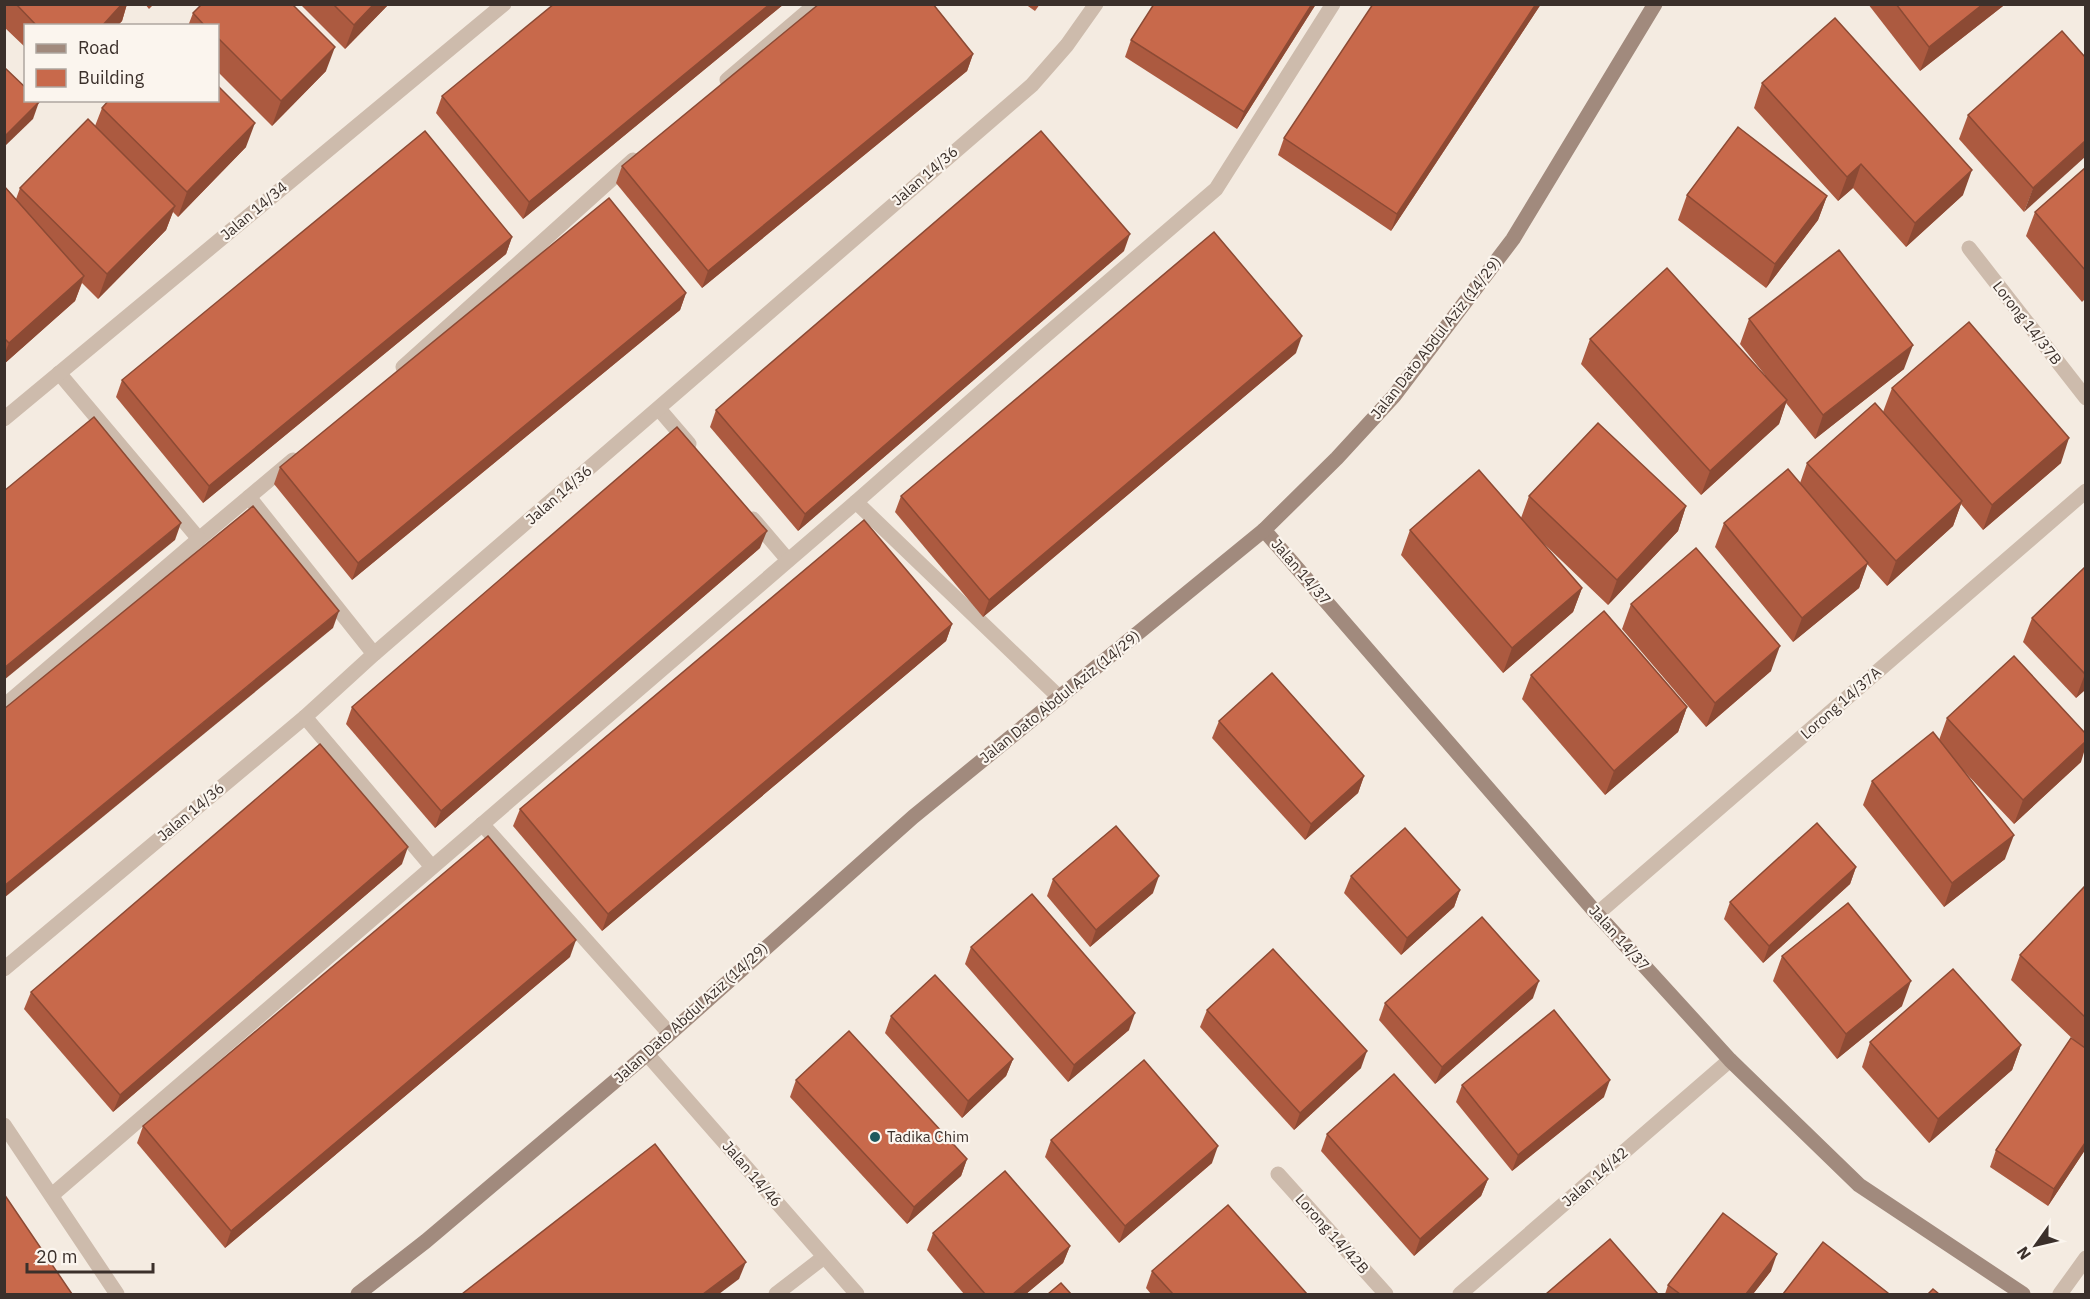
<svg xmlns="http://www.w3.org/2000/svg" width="2090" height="1299" font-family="'IBM Plex Sans',sans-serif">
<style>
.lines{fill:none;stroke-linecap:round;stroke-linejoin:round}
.lane{stroke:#cdbbac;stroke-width:15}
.street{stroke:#cdbbac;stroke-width:15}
.secondary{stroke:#a18a7d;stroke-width:15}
.wall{fill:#ac5a40}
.shaded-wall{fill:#8c4a34}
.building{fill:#c8694b;stroke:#8c4a34;stroke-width:1.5}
.poi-dot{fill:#1f5a5e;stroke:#fbf5ee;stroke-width:2}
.labels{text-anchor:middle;stroke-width:4.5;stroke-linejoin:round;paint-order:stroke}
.street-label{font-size:15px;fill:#3b302b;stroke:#fbf5ee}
.poi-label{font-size:15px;fill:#3b302b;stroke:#fbf5ee;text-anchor:start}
</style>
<rect width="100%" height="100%" fill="#f4ebe1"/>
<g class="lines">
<!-- lane -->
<g class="lane">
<path d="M727,80L816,4"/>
<path d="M403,367L633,160"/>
<path d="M59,373L199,539L249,497L374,654"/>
<path d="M659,409L689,444"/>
<path d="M249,497L293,460"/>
<path d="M856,502L1060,698"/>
<path d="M753,519L788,560"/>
<path d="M4,706L199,539"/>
<path d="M305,717L432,867"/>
<path d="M482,824L669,1033"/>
<path d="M52,1195L856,502L1031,348L1216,189L1333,4"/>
<path d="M776,1294L824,1257"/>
</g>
<!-- street -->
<g class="street">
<path d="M1969,248L2086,398"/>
<path d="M4,419L504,4"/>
<path d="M1597,914L2086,491"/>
<path d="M4,969L305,717L374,654L1032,85L1067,45L1096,4"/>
<path d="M647,1054L857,1294"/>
<path d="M4,1125L117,1294"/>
<path d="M1278,1174L1386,1294"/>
<path d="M1460,1294L1730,1060"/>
<path d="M2060,1294L2086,1258"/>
</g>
<!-- secondary -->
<g class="secondary">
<path d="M1264,530L1597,914L1730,1060L1859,1185L2023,1294"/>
<path d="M358,1294L426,1241L647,1054L913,817L1264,530L1337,458L1394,396L1513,239L1655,4"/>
</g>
</g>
<!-- wall -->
<g class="wall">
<path d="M4,4H127L122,21L117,26H26V48L4,27Z"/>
<path d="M145,4H154L149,9Z"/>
<path d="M300,4H389L345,49Z"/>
<path d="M784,4L523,219L436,113L442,96Z"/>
<path d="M1025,4H1040L1035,11Z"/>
<path d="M1316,4L1237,129L1125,57L1131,40Z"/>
<path d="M1541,4L1391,231L1278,155L1284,138Z"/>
<path d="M1868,4H2004L2003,6L1920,71Z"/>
<path d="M193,13L326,71L272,126L218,72V26H188Z"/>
<path d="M973,54L967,71L702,288L616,183L622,166Z"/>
<path d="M2085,57L2024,212L1959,139L1968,115Z"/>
<path d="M1762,83L1963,195L1906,247L1853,188L1838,201L1754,108Z"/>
<path d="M102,108L246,147L178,217L173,212L166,230L98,299L82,283L75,301L4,364V186L16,199L20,188L95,126Z"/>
<path d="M2085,168V299L2082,302L2026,236L2035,212Z"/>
<path d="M1687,195L1827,196L1818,220L1766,288L1678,220Z"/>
<path d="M512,237L506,254L203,503L116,397L122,380Z"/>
<path d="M1124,251L798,531L710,427L716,410Z"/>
<path d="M686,293L680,310L352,580L274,484L280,467Z"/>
<path d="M1749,319L1904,369L1815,439L1786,403L1779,424L1701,495L1581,364L1590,339L1765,375L1740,344Z"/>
<path d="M1296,353L983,617L895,512L901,496Z"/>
<path d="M1892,388L2061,463L1983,530L1961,504L1953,526L1887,586L1867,564L1859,588L1793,642L1715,547L1724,523L1800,483L1807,463L1883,412Z"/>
<path d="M1529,496L1686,506L1678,531L1608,605L1539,539L1582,588L1573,612L1503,673L1401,555L1410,530L1521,518Z"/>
<path d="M760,548L435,828L346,724L352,707Z"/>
<path d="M2085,567V690L2076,698L2023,642L2032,618Z"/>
<path d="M1631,604L1771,671L1706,727L1622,629Z"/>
<path d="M952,624L946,641L602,931L513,826L520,809Z"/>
<path d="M1531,675L1687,707L1678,732L1605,795L1522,699Z"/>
<path d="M1947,718L2081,762L2014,824L1961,768L2005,859L1944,907L1863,805L1872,781L1939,740Z"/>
<path d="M1219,721L1364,776L1358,793L1305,840L1212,738Z"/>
<path d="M402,864L113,1112L24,1009L31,992Z"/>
<path d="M1856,867L1850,884L1763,963L1724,919L1730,902Z"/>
<path d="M1351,876L1460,890L1454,907L1401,955L1344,893Z"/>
<path d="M1053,879L1153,893L1090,947L1047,896Z"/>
<path d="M2085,886V1150L2048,1206L1990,1167L1996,1150L2076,1042L2011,980L2020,955Z"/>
<path d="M971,947L1129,1030L1068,1082L965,964Z"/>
<path d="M1782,956L1902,1006L1837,1059L1773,981Z"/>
<path d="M570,957L225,1248L137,1143L143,1126Z"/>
<path d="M1533,998L1435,1084L1379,1020L1385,1003Z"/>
<path d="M1207,1010L1361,1068L1294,1130L1200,1027Z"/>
<path d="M891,1016L1013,1059L1006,1076L962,1118L885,1033Z"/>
<path d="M1870,1042L2021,1045L2012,1070L1929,1143L1862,1067Z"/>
<path d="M796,1080L967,1159L961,1176L907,1224L790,1097Z"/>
<path d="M1462,1085L1604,1097L1512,1171L1456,1102Z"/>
<path d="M1327,1134L1488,1179L1481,1196L1414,1256L1321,1151Z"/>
<path d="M1051,1140L1212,1163L1119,1243L1045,1157Z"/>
<path d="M933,1233L1070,1246L1063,1263L1026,1294H964L927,1250Z"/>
<path d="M1152,1271L1307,1294H1151L1146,1288Z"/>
<path d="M1771,1271L1753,1294H1665L1668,1285Z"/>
</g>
<!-- shaded-wall -->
<g class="shaded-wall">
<path d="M122,4H127L122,21L117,26H102Z"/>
<path d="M374,4H389L345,49L354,25Z"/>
<path d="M770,4H784L523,219L529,202Z"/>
<path d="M1312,4H1316L1237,129L1244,112Z"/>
<path d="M1536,4H1541L1391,231L1397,214Z"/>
<path d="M1983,4H2004L2003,6L1920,71L1929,47Z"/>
<path d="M335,47L326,71L272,126L281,101Z"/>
<path d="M973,54L967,71L702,288L708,271Z"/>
<path d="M39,102L33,119L4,147V137Z"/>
<path d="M255,123L246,147L178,217L187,192Z"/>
<path d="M2085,141V157L2024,212L2033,188Z"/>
<path d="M1861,164L1853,188L1838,201L1847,177Z"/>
<path d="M1972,170L1963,195L1906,247L1915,223Z"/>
<path d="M1827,196L1818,220L1766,288L1775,264Z"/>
<path d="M175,206L166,230L98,299L107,274Z"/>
<path d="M1130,234L1124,251L798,531L805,514Z"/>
<path d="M512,237L506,254L203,503L209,486Z"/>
<path d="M84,276L75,301L4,364V355L9,343Z"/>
<path d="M686,293L680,310L352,580L358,563Z"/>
<path d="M1302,336L1296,353L983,617L989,600Z"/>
<path d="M1913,345L1904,369L1815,439L1823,415Z"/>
<path d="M1787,400L1779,424L1701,495L1710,471Z"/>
<path d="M2069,438L2061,463L1983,530L1992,505Z"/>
<path d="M1962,501L1953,526L1887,586L1896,561Z"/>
<path d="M1686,506L1678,531L1608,605L1617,580Z"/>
<path d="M181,523L175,540L4,680V668Z"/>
<path d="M767,531L760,548L435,828L441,811Z"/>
<path d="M1868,563L1859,588L1793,642L1802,618Z"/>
<path d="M1582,588L1573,612L1503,673L1512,648Z"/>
<path d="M339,611L333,628L4,898V886Z"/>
<path d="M952,624L946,641L602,931L608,914Z"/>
<path d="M1780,646L1771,671L1706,727L1715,703Z"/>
<path d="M2085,674V690L2076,698Z"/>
<path d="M1687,707L1678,732L1605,795L1614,771Z"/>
<path d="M2085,742V749L2081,762L2014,824L2023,800Z"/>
<path d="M1364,776L1358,793L1305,840L1311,824Z"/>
<path d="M2014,835L2005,859L1944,907L1952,883Z"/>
<path d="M408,847L402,864L113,1112L120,1095Z"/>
<path d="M1856,867L1850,884L1763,963L1769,946Z"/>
<path d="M1159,876L1153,893L1090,947L1096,930Z"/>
<path d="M1460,890L1454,907L1401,955L1407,938Z"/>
<path d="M576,940L570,957L225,1248L231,1231Z"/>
<path d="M1539,981L1533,998L1435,1084L1442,1067Z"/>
<path d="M1911,981L1902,1006L1837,1059L1846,1034Z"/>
<path d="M1135,1013L1129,1030L1068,1082L1074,1065Z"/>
<path d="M2021,1045L2012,1070L1929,1143L1938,1119Z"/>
<path d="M1367,1051L1361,1068L1294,1130L1300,1113Z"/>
<path d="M1013,1059L1006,1076L962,1118L968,1101Z"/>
<path d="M1610,1080L1604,1097L1512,1171L1518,1155Z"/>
<path d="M2085,1143V1150L2048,1206L2054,1189Z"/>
<path d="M1218,1146L1212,1163L1119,1243L1125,1226Z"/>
<path d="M967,1159L961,1176L907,1224L914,1207Z"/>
<path d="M1488,1179L1481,1196L1414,1256L1420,1239Z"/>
<path d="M1070,1246L1063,1263L1026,1294H1013Z"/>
<path d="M1777,1254L1771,1271L1753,1294H1746Z"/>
<path d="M746,1262L739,1279L719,1294H703Z"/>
</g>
<!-- building -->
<g class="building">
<path d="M16,4H122L102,26H37Z"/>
<path d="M202,4H292L335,47L281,101L218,38V26H205L193,13Z"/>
<path d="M333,4H374L354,25Z"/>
<path d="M554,4H770L529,202L442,96Z"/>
<path d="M819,4H933L973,54L708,271L622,166Z"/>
<path d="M1154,4H1312L1244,112L1131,40Z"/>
<path d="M1373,4H1536L1397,214L1284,138Z"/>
<path d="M1896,4H1983L1929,47Z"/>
<path d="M1835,18L1972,170L1915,223L1861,164L1847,177L1762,83Z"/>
<path d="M2062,31L2085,57V141L2033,188L1968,115Z"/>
<path d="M4,67L26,88V100H38L39,102L4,137Z"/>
<path d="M218,86L255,123L187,192L102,108L109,100H218Z"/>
<path d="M88,119L175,206L107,274L20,188Z"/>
<path d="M1738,127L1827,196L1775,264L1687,195Z"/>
<path d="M425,131L512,237L209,486L122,380Z"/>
<path d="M1041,131L1130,234L805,514L716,410Z"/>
<path d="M2085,168V270L2035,212Z"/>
<path d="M4,186L84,276L9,343L4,338Z"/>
<path d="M609,198L686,293L358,563L280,467Z"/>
<path d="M1214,232L1302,336L989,600L901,496Z"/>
<path d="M1839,250L1913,345L1823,415L1749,319Z"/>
<path d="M1667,268L1787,400L1710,471L1590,339Z"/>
<path d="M1969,322L2069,438L1992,505L1892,388Z"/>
<path d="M1875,403L1962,501L1896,561L1807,463Z"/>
<path d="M94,417L181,523L4,668V491Z"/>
<path d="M1598,423L1686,506L1617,580L1529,496Z"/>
<path d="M677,427L767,531L441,811L352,707Z"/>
<path d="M1788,469L1868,563L1802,618L1724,523Z"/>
<path d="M1479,470L1582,588L1512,648L1410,530Z"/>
<path d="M253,506L339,611L4,886V709Z"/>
<path d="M864,520L952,624L608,914L520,809Z"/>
<path d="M1696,548L1780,646L1715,703L1631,604Z"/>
<path d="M2085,567V674L2032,618Z"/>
<path d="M1604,611L1687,707L1614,771L1531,675Z"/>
<path d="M2014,656L2085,733V742L2023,800L1947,718Z"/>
<path d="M1272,673L1364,776L1311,824L1219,721Z"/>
<path d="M1933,732L2014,835L1952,883L1872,781Z"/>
<path d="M320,744L408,847L120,1095L31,992Z"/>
<path d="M1817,823L1856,867L1769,946L1730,902Z"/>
<path d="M1116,826L1159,876L1096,930L1053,879Z"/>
<path d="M1405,828L1460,890L1407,938L1351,876Z"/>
<path d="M488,836L576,940L231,1231L143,1126Z"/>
<path d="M2085,886V1017L2020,955Z"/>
<path d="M1032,894L1135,1013L1074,1065L971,947Z"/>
<path d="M1848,903L1911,981L1846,1034L1782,956Z"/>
<path d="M1482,917L1539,981L1442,1067L1385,1003Z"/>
<path d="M1273,949L1367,1051L1300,1113L1207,1010Z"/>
<path d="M1953,969L2021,1045L1938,1119L1870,1042Z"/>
<path d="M935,975L1013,1059L968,1101L891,1016Z"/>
<path d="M1554,1010L1610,1080L1518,1155L1462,1085Z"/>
<path d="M849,1031L967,1159L914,1207L796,1080Z"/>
<path d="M2071,1038L2085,1048V1143L2054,1189L1996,1150Z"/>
<path d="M1144,1060L1218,1146L1125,1226L1051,1140Z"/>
<path d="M1394,1074L1488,1179L1420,1239L1327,1134Z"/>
<path d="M655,1144L746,1262L703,1294H462Z"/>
<path d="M1005,1171L1070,1246L1013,1294H985L933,1233Z"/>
<path d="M4,1194L72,1294H4Z"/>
<path d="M1228,1205L1307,1294H1173L1152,1271Z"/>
<path d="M1723,1213L1777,1254L1746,1294H1680L1668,1285Z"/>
<path d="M1610,1239L1658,1294H1546Z"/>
<path d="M1823,1242L1888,1293L1887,1294H1783Z"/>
<path d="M1061,1283L1071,1294H1048Z"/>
<path d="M1933,1289L1939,1294H1928Z"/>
</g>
<!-- markers -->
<circle class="poi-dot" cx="875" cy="1137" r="6"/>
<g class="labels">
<!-- street labels -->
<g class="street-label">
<text transform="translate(925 176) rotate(-41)" y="5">Jalan 14/36</text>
<text transform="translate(254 211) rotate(-40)" y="5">Jalan 14/34</text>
<text transform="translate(2027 323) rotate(52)" y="5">Lorong 14/37B</text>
<text transform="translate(1436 338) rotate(-52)" y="5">Jalan Dato Abdul Aziz (14/29)</text>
<text transform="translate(559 495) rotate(-41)" y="5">Jalan 14/36</text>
<text transform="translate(1301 572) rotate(49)" y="5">Jalan 14/37</text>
<text transform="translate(1060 697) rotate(-39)" y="5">Jalan Dato Abdul Aziz (14/29)</text>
<text transform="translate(1841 703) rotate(-41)" y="5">Lorong 14/37A</text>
<text transform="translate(191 812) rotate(-40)" y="5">Jalan 14/36</text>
<text transform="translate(1619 938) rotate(48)" y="5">Jalan 14/37</text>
<text transform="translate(691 1013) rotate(-42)" y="5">Jalan Dato Abdul Aziz (14/29)</text>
<text transform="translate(752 1174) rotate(49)" y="5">Jalan 14/46</text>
<text transform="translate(1595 1177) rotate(-41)" y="5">Jalan 14/42</text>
<text transform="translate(1332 1234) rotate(48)" y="5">Lorong 14/42B</text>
</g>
<!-- poi labels -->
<g class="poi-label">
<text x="887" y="1142">Tadika Chim</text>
</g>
</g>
<!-- border -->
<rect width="2090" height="1299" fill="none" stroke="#3b302b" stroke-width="12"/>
<!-- legend -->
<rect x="24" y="24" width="195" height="78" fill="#fbf5ee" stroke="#aea6a0" stroke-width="1.5"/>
<rect x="36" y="44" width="30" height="9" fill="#a18a7d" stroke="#aea6a0" stroke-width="1.5"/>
<text x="78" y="54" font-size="18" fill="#3b302b">Road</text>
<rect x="36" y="69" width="30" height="18" fill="#c8694b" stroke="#aea6a0" stroke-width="1.5"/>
<text x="78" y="84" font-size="18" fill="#3b302b">Building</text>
<!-- north arrow -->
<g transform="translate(2036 1245) rotate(236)" stroke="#fbf5ee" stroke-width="4.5" paint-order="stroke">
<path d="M0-4.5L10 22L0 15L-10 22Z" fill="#3b302b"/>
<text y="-9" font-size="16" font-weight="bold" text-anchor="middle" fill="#3b302b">N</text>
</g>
<!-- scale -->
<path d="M27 1263v9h126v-9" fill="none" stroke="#3b302b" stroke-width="3"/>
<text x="36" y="1263" font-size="18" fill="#3b302b" stroke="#fbf5ee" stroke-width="4.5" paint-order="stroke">20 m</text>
</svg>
